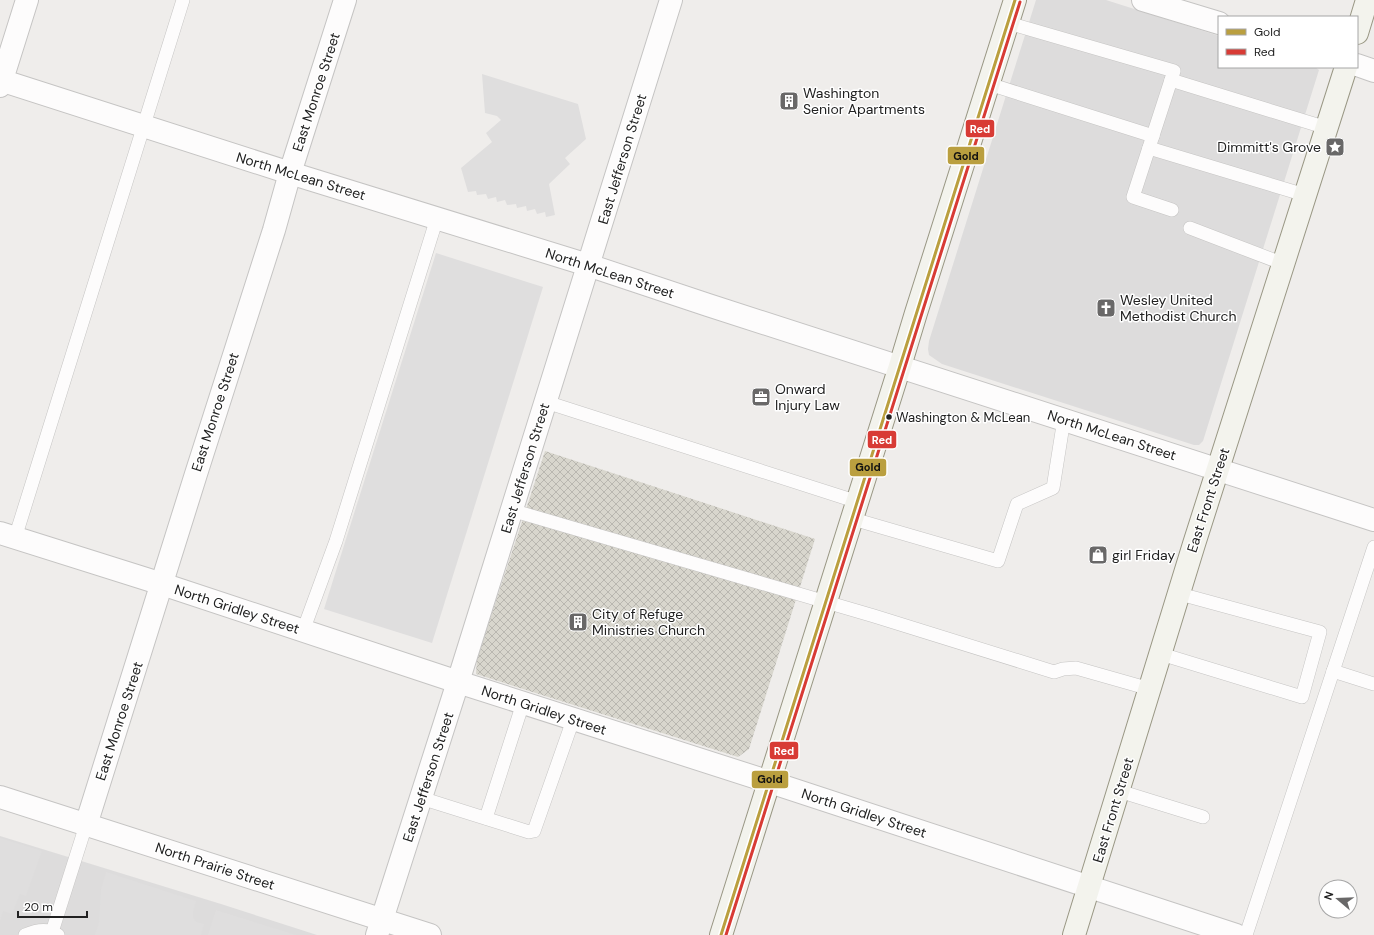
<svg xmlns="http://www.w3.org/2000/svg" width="1374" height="935" font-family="'DM Sans',sans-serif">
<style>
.religious{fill:#dddcdc}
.construction{fill:url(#construction-cross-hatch)}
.parking{fill:#dfdede}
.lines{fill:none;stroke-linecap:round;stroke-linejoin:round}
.lane-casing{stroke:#c5c4c3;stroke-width:14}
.street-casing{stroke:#c5c4c3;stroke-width:24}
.secondary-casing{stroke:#999784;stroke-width:24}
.lane{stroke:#fdfcfc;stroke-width:13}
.street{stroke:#fdfcfc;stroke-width:22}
.secondary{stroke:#f3f3ed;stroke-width:22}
.bus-1-casing{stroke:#fff;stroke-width:6}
.bus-2-casing{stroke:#fff;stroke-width:6}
.bus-1{stroke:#ba9f3f;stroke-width:3}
.bus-2{stroke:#d83b35;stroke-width:3}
.bus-dot{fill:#212121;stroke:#fff;stroke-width:1.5}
.labels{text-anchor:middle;stroke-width:3;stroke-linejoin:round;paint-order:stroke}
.bus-label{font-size:13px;fill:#212121;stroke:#fff;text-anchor:start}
.street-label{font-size:14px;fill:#212121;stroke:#fff}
.poi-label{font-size:14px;fill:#212121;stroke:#fff;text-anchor:start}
.line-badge{stroke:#fff;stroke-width:1.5}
.badge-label{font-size:11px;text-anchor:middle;font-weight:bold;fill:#fff}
.pale-badge-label{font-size:11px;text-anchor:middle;font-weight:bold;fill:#111}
</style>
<defs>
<pattern id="construction-cross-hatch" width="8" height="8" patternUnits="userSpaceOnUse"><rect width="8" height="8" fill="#d8d6cd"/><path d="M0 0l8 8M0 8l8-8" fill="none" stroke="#b9b7b0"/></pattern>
</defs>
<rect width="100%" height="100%" fill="#efedeb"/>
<!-- religious -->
<g class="religious">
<path d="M1036,0H1106L1219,36V67H1315L1319,70L1203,441L1199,445H1194L942,364L929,355L928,349L929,341Z"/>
<path d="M0,836L221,904L317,935H0Z"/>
</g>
<!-- construction -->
<path class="construction" d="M545,451L815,539L749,749L738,757L476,674L477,659Z"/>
<!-- parking -->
<g class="parking">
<path d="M482,74L578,104L586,139L565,158L570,164L549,184L555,215L546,217L545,212L537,214L535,209L527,211L526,206L517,208L516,204L507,205L505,200L497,202L496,197L488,199L486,194L477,195L476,191L468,192L461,168L492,142L486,133L501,120L497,116L485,113Z"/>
<path d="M436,253L543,287L432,643L324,609Z"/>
<path d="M0,838L42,851L26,896L20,894L12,914L3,911L0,921Z"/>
<path d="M106,872L196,901L193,912V917L196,922L204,924L201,935H95L99,922L101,889Z"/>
<path d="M216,910L296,935H208Z"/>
</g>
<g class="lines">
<defs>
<g id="lane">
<path d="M1008,23L1174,71L1171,80"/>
<path d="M989,84L1153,136"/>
<path d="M1149,148L1305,195"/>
<path d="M1172,210L1133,197L1171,80L1327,128"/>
<path d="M1190,228L1284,264"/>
<path d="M546,402L858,502"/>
<path d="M511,510L874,616L1054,672L1063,669L1076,668L1150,689"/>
<path d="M853,519L998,561L1017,504L1053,488L1064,419"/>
<path d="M15,538L183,0"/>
<path d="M303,631L336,541L437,218"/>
<path d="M1161,654L1302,697L1320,632L1180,594"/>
<path d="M1333,671L1374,684"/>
<path d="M1119,791L1203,817"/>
<path d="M421,798L529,832L534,831L573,720"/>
<path d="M486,818L523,703"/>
<path d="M52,932L86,825"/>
<path d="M25,935C36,930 48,928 58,935"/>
<path d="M1246,935L1374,547"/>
</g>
<g id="street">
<path d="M1143,0L1219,23"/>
<path d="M1357,65L1374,71"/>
<path d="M0,80L290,173L588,265L708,305L1374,520"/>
<path d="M0,86L27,0"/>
<path d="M0,533L162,584L458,682L770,782L1236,935"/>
<path d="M0,797L430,935"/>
<path d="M86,825L196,474L274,230L290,173L345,0"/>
<path d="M377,935L458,682L671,0"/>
</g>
<g id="secondary">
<path d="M1357,33L1367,0"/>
<path d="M721,935L900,366L916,313L1015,0"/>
<path d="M1074,935L1194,544L1346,67"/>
</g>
</defs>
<!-- lane casing -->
<use href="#lane" class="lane-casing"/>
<!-- street casing -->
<use href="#street" class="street-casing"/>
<!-- secondary casing -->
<use href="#secondary" class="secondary-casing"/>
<!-- lane -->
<use href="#lane" class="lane"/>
<!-- street -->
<use href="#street" class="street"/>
<!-- secondary -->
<use href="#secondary" class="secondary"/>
<defs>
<path id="bus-1" d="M721,935L1015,0"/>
<path id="bus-2" d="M726,935L1020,2"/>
</defs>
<!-- bus-1 casing -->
<use href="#bus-1" class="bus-1-casing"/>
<!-- bus-2 casing -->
<use href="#bus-2" class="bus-2-casing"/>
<!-- bus-1 -->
<use href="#bus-1" class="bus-1"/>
<!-- bus-2 -->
<use href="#bus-2" class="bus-2"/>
</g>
<!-- icons -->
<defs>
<symbol id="building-square" viewBox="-11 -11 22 22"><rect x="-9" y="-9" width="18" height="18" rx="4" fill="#696868" stroke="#fff"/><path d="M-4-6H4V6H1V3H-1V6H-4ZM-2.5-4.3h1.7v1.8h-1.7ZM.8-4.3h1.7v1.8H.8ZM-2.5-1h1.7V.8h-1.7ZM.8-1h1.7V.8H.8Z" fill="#fff"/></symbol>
<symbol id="sight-square" viewBox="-11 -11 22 22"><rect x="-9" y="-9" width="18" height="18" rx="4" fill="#696868" stroke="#fff"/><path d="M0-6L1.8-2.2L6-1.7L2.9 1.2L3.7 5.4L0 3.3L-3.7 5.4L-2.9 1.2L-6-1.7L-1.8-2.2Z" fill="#fff"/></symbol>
<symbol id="church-square" viewBox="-11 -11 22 22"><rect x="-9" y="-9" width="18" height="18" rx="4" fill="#696868" stroke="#fff"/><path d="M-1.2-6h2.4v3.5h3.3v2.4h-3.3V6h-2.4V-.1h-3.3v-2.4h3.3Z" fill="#fff"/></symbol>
<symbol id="office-square" viewBox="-11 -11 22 22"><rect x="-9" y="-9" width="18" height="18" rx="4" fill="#696868" stroke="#fff"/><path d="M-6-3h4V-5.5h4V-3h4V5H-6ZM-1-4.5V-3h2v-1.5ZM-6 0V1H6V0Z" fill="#fff"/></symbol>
<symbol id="shop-square" viewBox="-11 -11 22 22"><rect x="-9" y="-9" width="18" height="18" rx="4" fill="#696868" stroke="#fff"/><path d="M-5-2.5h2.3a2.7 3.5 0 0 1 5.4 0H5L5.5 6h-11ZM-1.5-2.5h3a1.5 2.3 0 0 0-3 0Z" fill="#fff"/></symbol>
</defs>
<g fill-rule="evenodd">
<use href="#building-square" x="778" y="90" width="22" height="22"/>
<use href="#sight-square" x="1324" y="136" width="22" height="22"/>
<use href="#church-square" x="1095" y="297" width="22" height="22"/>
<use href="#office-square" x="750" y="386" width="22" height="22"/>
<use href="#shop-square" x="1087" y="544" width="22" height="22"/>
<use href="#building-square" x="567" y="611" width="22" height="22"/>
</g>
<!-- markers -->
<circle class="bus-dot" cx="889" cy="417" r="3.5"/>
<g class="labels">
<!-- bus labels -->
<g class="bus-label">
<text x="896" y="422">Washington &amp; McLean</text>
</g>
<!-- street labels -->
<g class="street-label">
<text transform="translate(316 92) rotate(-72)" y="5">East Monroe Street</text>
<text transform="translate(622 159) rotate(-73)" y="5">East Jefferson Street</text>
<text transform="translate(301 176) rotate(17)" y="5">North McLean Street</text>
<text transform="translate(610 273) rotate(18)" y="5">North McLean Street</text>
<text transform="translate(215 412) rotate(-72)" y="5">East Monroe Street</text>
<text transform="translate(1112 435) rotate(18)" y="5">North McLean Street</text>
<text transform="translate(525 468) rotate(-73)" y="5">East Jefferson Street</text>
<text transform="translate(1208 500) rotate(-72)" y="5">East Front Street</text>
<text transform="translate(237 609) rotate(18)" y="5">North Gridley Street</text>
<text transform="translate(544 710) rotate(18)" y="5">North Gridley Street</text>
<text transform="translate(119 721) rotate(-72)" y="5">East Monroe Street</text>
<text transform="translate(428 777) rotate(-72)" y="5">East Jefferson Street</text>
<text transform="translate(1113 810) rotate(-73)" y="5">East Front Street</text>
<text transform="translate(864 813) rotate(18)" y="5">North Gridley Street</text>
<text transform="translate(215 866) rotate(18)" y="5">North Prairie Street</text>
</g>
<!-- poi labels -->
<g class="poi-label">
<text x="803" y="98">Washington<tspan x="803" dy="16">Senior Apartments</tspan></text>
<text x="1321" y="152" text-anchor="end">Dimmitt's Grove</text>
<text x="1120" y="305">Wesley United<tspan x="1120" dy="16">Methodist Church</tspan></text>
<text x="775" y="394">Onward<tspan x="775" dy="16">Injury Law</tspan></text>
<text x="1112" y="560">girl Friday</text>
<text x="592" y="619">City of Refuge<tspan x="592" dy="16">Ministries Church</tspan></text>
</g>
</g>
<g class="line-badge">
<rect x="965" y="119" width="30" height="19" rx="4" fill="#d83b35"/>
<rect x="947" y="146" width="38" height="19" rx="4" fill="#ba9f3f"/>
<rect x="867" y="430" width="30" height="19" rx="4" fill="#d83b35"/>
<rect x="849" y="458" width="38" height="19" rx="4" fill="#ba9f3f"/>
<rect x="769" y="741" width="30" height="19" rx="4" fill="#d83b35"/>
<rect x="751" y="770" width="38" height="19" rx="4" fill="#ba9f3f"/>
</g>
<g class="badge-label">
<text x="980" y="133">Red</text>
<text x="882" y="444">Red</text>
<text x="784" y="755">Red</text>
</g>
<g class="pale-badge-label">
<text x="966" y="160">Gold</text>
<text x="868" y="471">Gold</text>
<text x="770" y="783">Gold</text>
</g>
<!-- legend -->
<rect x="1218" y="16" width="140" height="52" fill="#ffffff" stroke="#a6a6a6"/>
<rect x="1226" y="29" width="20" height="6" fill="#ba9f3f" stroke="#a6a6a6"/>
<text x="1254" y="36" font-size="12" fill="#212121">Gold</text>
<rect x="1226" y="49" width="20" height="6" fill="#d83b35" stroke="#a6a6a6"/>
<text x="1254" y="56" font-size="12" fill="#212121">Red</text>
<!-- north arrow -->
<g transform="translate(1338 899) rotate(289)"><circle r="19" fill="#ffffff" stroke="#a6a6a6"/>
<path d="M0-3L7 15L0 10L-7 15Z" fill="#696868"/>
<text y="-6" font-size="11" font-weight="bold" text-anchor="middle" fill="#212121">N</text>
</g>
<!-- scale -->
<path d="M18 911v6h69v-6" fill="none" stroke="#212121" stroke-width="2"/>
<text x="24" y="911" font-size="12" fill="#212121" stroke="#ffffff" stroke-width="3" paint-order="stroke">20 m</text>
</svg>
